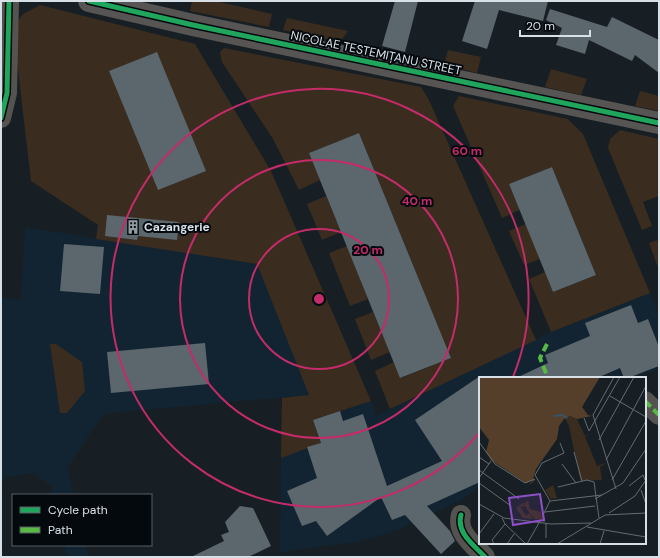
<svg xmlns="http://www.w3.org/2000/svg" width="660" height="558" font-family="'DM Sans',sans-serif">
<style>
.built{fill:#122432}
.green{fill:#3a2c1f}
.building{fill:#5b666d}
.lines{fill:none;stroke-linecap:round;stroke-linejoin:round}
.street{stroke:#555350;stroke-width:20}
.secondary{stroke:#575553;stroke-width:22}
.quiet{stroke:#58b947;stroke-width:4;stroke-dasharray:8 4;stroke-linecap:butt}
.cycleway-casing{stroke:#04090d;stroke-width:8}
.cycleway{stroke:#20a55d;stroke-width:5}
.ring{fill:none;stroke:#c42c69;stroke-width:2}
.labels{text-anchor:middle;stroke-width:4;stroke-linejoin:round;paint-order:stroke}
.street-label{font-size:12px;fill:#d7e0e7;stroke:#04090d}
.poi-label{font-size:12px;font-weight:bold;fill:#d7e0e7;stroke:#04090d;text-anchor:start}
.inset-river{fill:none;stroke:#37556a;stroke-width:2}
.inset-road{fill:none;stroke:#646c72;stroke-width:1}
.view{fill:#8d50c7;fill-opacity:0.15;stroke:#8d50c7;stroke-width:2}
.inset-edge{fill:none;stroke:#d7e0e7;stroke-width:2}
.centre{fill:#c42c69;stroke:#04090d;stroke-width:2}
.ring-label{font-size:12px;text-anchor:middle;font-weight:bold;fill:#c42c69;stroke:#04090d;stroke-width:4;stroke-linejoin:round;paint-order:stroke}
</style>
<rect width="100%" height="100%" fill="#171f24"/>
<!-- built -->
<g class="built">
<path d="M25,227L257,264L310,395L109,413L102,416L67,468L74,495H53L51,485L33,473L6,477L1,484V298L21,300Z"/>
<path d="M650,293L659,313V369L635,378H480V486L463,499L398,530L356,542L293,550L280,553L281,458L307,447L313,420L371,401L376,416L551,332Z"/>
<path d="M64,545H85L88,557H67Z"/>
</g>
<!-- green -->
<g class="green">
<path d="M192,1H215L272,14L269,27L190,11Z"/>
<path d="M40,5L195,44L271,171L371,401L313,420L321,443L281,458L282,398L309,395L257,264L96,239L98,225L31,181L15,44L18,21L23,14Z"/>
<path d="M287,18L348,31L340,42L283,30Z"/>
<path d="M224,48L421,87L428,98L536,340L390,409L375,371L394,362L401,378L451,358L359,133L309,153L320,180L299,190L273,139L222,62L220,52Z"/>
<path d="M448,50L481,57L477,73L444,65Z"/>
<path d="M551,69L587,79L581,95L545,87Z"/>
<path d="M640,91L659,96V111L635,106Z"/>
<path d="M459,96L568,119L583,134L650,293L551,332L529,279L545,272L553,292L596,275L552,167L509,184L520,210L502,218L453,106Z"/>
<path d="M620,130L659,139V196L643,202L652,226L642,230L608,148L610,139Z"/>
<path d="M326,196L341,232L322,240L307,204Z"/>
<path d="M526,224L540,259L524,265L509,231Z"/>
<path d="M657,240L659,246V270L649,243Z"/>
<path d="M347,246L368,299L350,306L329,253Z"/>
<path d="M373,312L390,352L371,360L355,319Z"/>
<path d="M50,344H56L82,362L85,391L67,413H60Z"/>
</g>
<!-- building -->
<g class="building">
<path d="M395,1H418L405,52L382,46Z"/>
<path d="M475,1H548L543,21L499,10L487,49L462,41Z"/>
<path d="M550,9L607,27L612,17L659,40V73L635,55L632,61L589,40L585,54L556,45L562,28L546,20Z"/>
<path d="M157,52L206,171L158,190L109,71Z"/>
<path d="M359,133L451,358L400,378L309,153Z"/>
<path d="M552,167L596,275L553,292L509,184Z"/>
<path d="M107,215L179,222L177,240L138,236L137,240L105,236Z"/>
<path d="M64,244L104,247L100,294L60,291Z"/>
<path d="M631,305L638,323L648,319L659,347V366L628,378H624L620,368L597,378H516L548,363L545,355L590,336L585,323Z"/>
<path d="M205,343L209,384L111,393L107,352Z"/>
<path d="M480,376V482L427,506L450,531L455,541L441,554L405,515L392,520L381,497L327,536L316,521L302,526L287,491L317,478L307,447L321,443L313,420L340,411L343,421L363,414L387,486L442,461L415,420Z"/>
<path d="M240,506L253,508L271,546L248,557H191L224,541L221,535L229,532L225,522Z"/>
</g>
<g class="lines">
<!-- street -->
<g class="street">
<path d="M1,118L7,93L9,1"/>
<path d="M645,401L659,415"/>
<path d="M461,515C456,533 474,545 485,557"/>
</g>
<!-- secondary -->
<path class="secondary" d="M89,1L193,25L659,123"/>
<!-- quiet -->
<g class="quiet">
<path d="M547,344L540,358L548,378"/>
<path d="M645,401L659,415"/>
</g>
<defs>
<g id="cycleway">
<path d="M89,1L193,25L659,123"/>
<path d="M1,118L7,93L9,1"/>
<path d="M461,515C456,533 474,545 485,557"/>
</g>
</defs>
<!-- cycleway casing -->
<use href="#cycleway" class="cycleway-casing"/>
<!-- cycleway -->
<use href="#cycleway" class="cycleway"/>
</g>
<!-- distance rings -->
<g class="ring">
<circle cx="319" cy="299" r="70"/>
<circle cx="319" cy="299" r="139"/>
<path d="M479 433A209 209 0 1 1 513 377"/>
</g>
<!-- icons -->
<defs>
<symbol id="building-bare" viewBox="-9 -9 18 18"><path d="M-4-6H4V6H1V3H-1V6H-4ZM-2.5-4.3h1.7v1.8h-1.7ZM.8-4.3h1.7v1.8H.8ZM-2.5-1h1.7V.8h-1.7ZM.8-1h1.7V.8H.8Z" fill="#949ca3" stroke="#04090d" stroke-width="2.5" paint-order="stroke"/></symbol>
</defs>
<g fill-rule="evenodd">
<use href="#building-bare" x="123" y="217" width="20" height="20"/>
</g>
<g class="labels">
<!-- street labels -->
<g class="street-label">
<text transform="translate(376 53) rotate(12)" y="4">NICOLAE TESTEMIȚANU STREET</text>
</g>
<!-- poi labels -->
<g class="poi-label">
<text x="144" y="231">Cazangerie</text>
</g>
</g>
<!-- overview -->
<g transform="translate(479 377)">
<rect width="167" height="167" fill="#171f24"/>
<path d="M93,39L98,42L106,59L111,56L106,60L118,89L127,86L121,90L123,103L103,104L101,102L90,49L86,41ZM74,108L78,121L72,122L66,113ZM49,123L51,132L62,135L64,143L56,142L51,137L45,127ZM44,126L46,130L41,129L47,139L50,136L54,142L44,141L37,131Z" fill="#3a2c1f"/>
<path d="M0,0H121L103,30L109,38L113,39L98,42L91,39L85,42L80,49L78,62L57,92L54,102L56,103L49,109L54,103L47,106L12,83L7,75L10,63L0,50Z" fill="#553f2b"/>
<path class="inset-river" d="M75,39L83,38L88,41"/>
<path class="inset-road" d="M135,0L114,38L137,112M131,19L167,40M105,41L110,54L141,0M120,63L155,0M0,65L16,87L46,106L56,102M95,75L103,104M0,80L10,87M127,83L167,9M83,87L97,106M0,93L40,122M0,101L12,84M133,103L167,44M0,106L32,129M150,109L164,98L166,103M79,110L108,103L115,105L120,141M162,113L167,127M116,122L144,106L167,72M71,124L123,118M0,127L25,141L72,147L112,146M66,135L116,129M130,136L156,119L167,103M23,141L26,147L47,167M65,145L64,138L71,124L56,98L63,86L85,76L81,66M108,150L167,160M0,157L15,137M67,161V146M15,167L13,163L26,147M28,167L35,157M48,167L61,144M78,167L126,138L167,136M121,167L125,154"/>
<path class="view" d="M61,117L65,143L34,148L30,121Z"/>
<rect width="167" height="167" class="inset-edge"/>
</g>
<circle cx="319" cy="299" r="6" class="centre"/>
<g class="ring-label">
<text x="467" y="155">60 m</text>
<text x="417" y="205">40 m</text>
<text x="368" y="254">20 m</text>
</g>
<!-- border -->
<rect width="660" height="558" fill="none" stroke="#d7e0e7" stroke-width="4"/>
<!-- legend -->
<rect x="12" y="494" width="140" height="52" fill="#04090d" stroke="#585f64"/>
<rect x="20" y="507" width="20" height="6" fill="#20a55d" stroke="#585f64"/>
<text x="48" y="514" font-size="12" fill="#d7e0e7">Cycle path</text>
<rect x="20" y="527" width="20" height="6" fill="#58b947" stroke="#585f64"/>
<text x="48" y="534" font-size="12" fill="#d7e0e7">Path</text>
<!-- scale -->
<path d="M520 30v6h70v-6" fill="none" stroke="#d7e0e7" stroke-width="2"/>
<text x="526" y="30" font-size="12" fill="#d7e0e7" stroke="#04090d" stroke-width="3" paint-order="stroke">20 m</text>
</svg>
